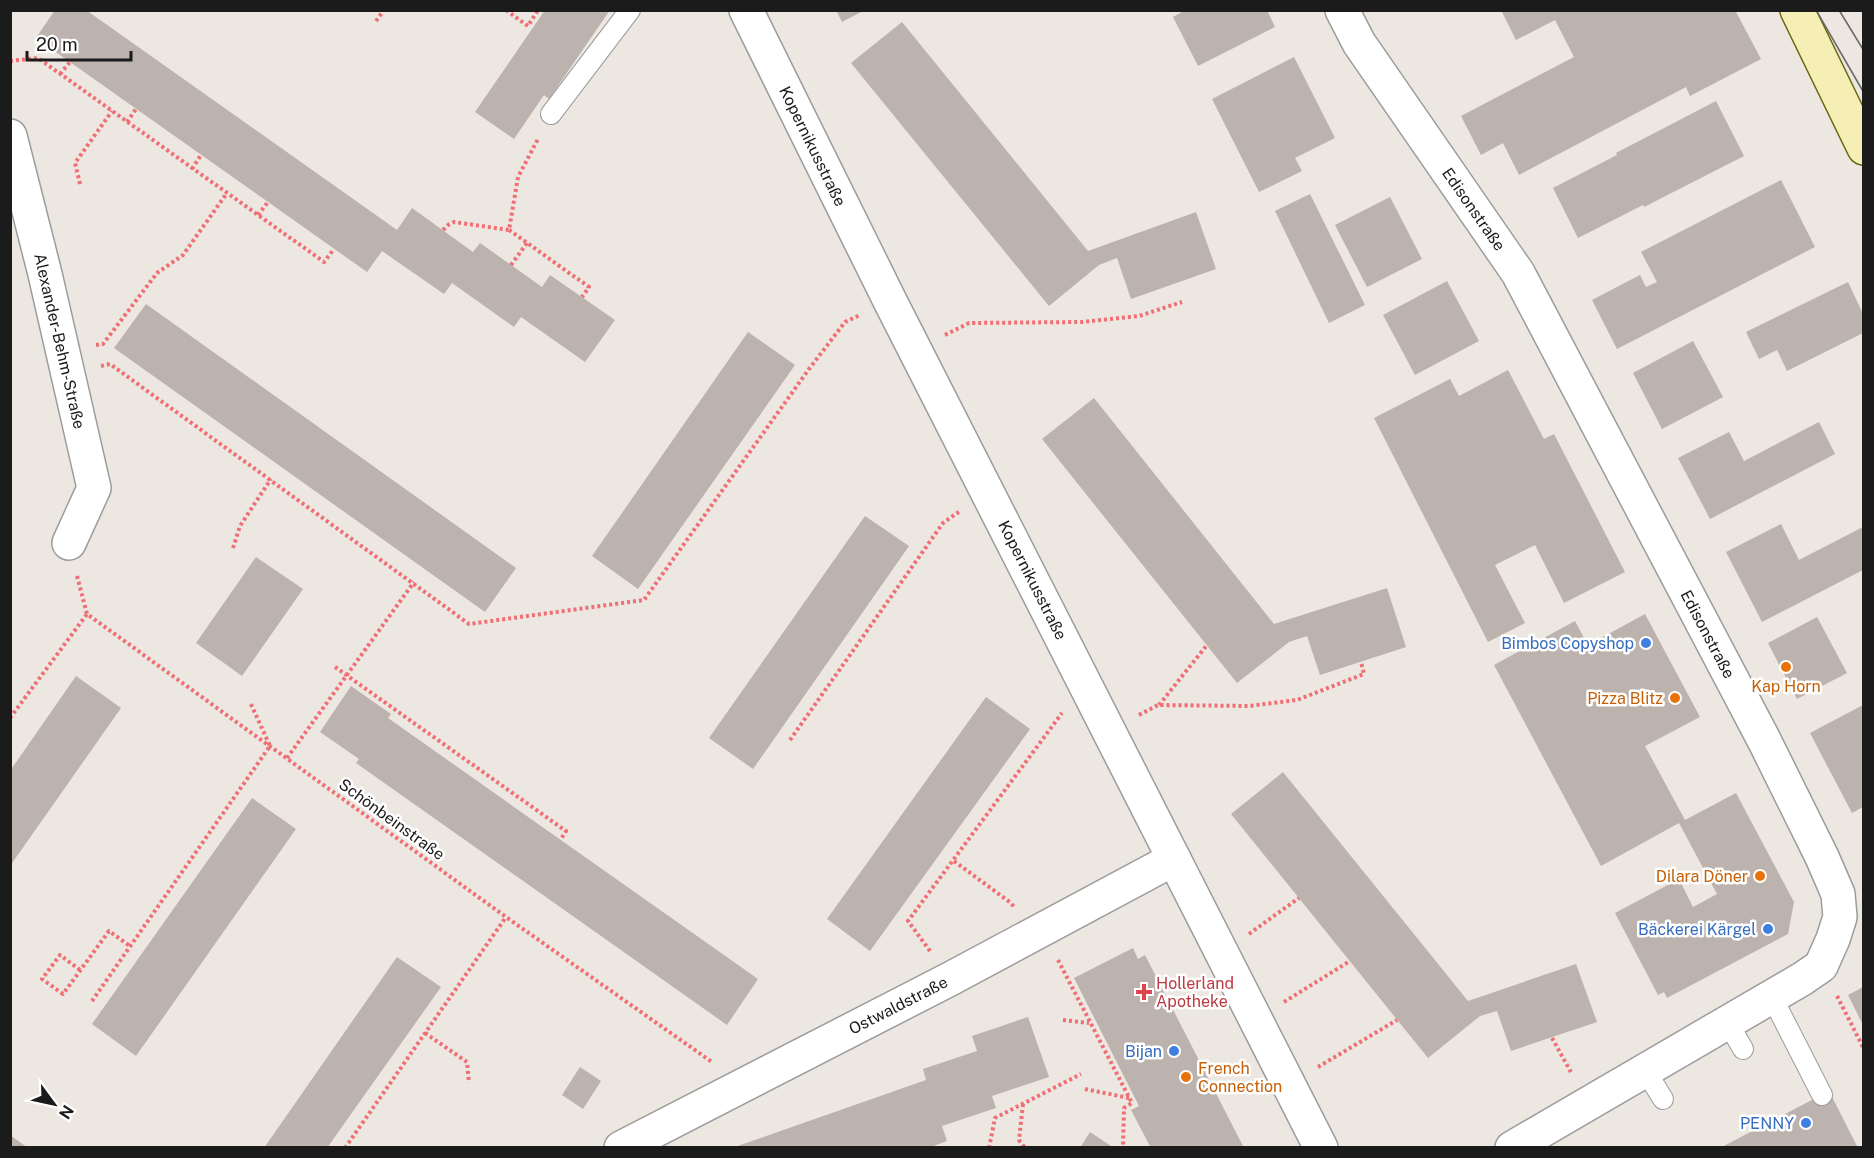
<svg xmlns="http://www.w3.org/2000/svg" width="1874" height="1158" font-family="'Public Sans',sans-serif">
<style>
.building{fill:#bcb2ae}
.lines{fill:none;stroke-linecap:round;stroke-linejoin:round}
.service-casing{stroke:#9c9c9c;stroke-width:22}
.minor-casing{stroke:#9c9c9c;stroke-width:36}
.secondary-casing{stroke:#69650b;stroke-width:36}
.path{stroke:#f06e74;stroke-width:4;stroke-dasharray:3 3;stroke-linecap:butt}
.service{stroke:#fff;stroke-width:20}
.minor{stroke:#fff;stroke-width:33}
.secondary{stroke:#f5efb6;stroke-width:33}
.tram{stroke:#696969;stroke-width:1.5}
.shop-dot{fill:#3f7fe0;stroke:#fff;stroke-width:2}
.food-dot{fill:#e8710a;stroke:#fff;stroke-width:2}
.health-dot{fill:#e0444e;stroke:#fff;stroke-width:2}
.labels{text-anchor:middle;stroke-width:5;stroke-linejoin:round;paint-order:stroke}
.street-label{font-size:16px;fill:#1b1b1b;stroke:#fff}
.shop-label{font-size:16px;fill:#366cbe;stroke:#fff;text-anchor:end}
.food-label{font-size:16px;fill:#c56008;stroke:#fff;text-anchor:end}
.health-label{font-size:16px;fill:#be3a42;stroke:#fff;text-anchor:start}
</style>
<rect width="100%" height="100%" fill="#ece7e1"/>
<!-- building -->
<g class="building">
<path d="M55,10H86L397,230L412,208L473,252L480,243L542,287L550,275L615,320L585,362L521,317L514,327L452,283L444,294L382,251L367,272L36,38Z"/>
<path d="M545,10H610L549,99L544,95L514,139L475,112Z"/>
<path d="M836,10H865L842,22Z"/>
<path d="M1185,10H1267L1275,27L1198,66L1173,17Z"/>
<path d="M1501,10H1735L1761,59L1690,96L1686,87L1519,175L1503,143L1481,155L1461,116L1574,57L1555,20L1516,40Z"/>
<path d="M902,22L1088,251L1196,212L1216,269L1131,299L1117,258L1099,265L1049,306L851,63Z"/>
<path d="M1294,57L1335,138L1295,158L1302,171L1259,192L1212,99Z"/>
<path d="M1716,101L1744,156L1644,207L1643,205L1578,238L1553,188L1617,155L1616,153Z"/>
<path d="M1781,180L1815,247L1617,349L1592,300L1640,275L1646,287L1657,282L1641,252Z"/>
<path d="M1310,194L1365,305L1329,323L1275,211Z"/>
<path d="M1390,197L1422,259L1367,287L1335,225Z"/>
<path d="M1447,281L1479,341L1415,375L1383,315Z"/>
<path d="M1848,282L1863,314V333L1787,371L1777,350L1759,359L1746,332Z"/>
<path d="M146,304L516,568L485,612L114,348Z"/>
<path d="M748,332L795,365L638,589L592,556Z"/>
<path d="M1693,341L1723,397L1662,429L1633,373Z"/>
<path d="M1508,370L1544,439L1554,434L1625,572L1564,603L1535,545L1495,565L1525,623L1488,642L1374,418L1450,379L1459,396Z"/>
<path d="M1094,398L1274,624L1387,588L1406,647L1320,675L1307,636L1289,642L1237,683L1042,439Z"/>
<path d="M1819,422L1835,454L1710,519L1678,458L1729,432L1744,461Z"/>
<path d="M865,516L909,546L753,769L709,738Z"/>
<path d="M1781,524L1799,560L1863,527V570L1762,622L1726,552Z"/>
<path d="M256,557L303,589L242,676L196,643Z"/>
<path d="M1645,614L1700,717L1645,746L1685,820L1736,793L1794,902L1788,934L1667,998L1664,992L1658,995L1615,913L1679,879L1693,907L1717,894L1679,823L1601,866L1494,665L1575,621L1588,645Z"/>
<path d="M1817,617L1847,673L1797,699L1768,643Z"/>
<path d="M76,676L121,708L10,866V771Z"/>
<path d="M351,686L391,714L388,718L758,979L727,1025L356,763L359,759L320,732Z"/>
<path d="M986,697L1030,729L870,951L827,919Z"/>
<path d="M1863,705V807L1852,813L1810,733Z"/>
<path d="M1283,772L1468,1001L1576,964L1597,1022L1511,1051L1497,1011L1480,1016L1428,1058L1231,814Z"/>
<path d="M252,798L296,829L136,1056L92,1024Z"/>
<path d="M1133,948L1138,959L1145,955L1244,1148H1151L1131,1110L1139,1106L1074,978Z"/>
<path d="M397,957L441,987L327,1148H264Z"/>
<path d="M1863,987V1025L1848,995Z"/>
<path d="M1028,1017L1049,1077L992,1096L996,1108L942,1126L947,1141L928,1148H732L926,1080L923,1069L977,1051L972,1036Z"/>
<path d="M580,1067L601,1081L583,1109L562,1095Z"/>
<path d="M1829,1091L1858,1148H1720Z"/>
<path d="M1090,1132L1114,1148H1080Z"/>
<path d="M10,1135L28,1148H10Z"/>
</g>
<g class="lines">
<defs>
<g id="service">
<path d="M551,114L630,10"/>
<path d="M1772,997L1822,1095"/>
<path d="M1728,1023L1743,1049"/>
<path d="M1645,1070L1663,1099"/>
</g>
<g id="minor">
<path d="M746,10L890,301L1321,1148"/>
<path d="M1342,10L1359,43L1518,273L1764,740L1822,857L1838,894L1840,917L1833,939L1821,966L1802,979L1512,1148"/>
<path d="M10,136L45,274L94,488L69,543"/>
<path d="M621,1148L950,979L1174,859"/>
</g>
<path id="secondary" d="M1797,10L1864,148"/>
</defs>
<!-- service casing -->
<use href="#service" class="service-casing"/>
<!-- minor casing -->
<use href="#minor" class="minor-casing"/>
<!-- secondary casing -->
<use href="#secondary" class="secondary-casing"/>
<!-- path -->
<g class="path">
<path d="M506,10L528,26L538,10"/>
<path d="M376,21L384,10"/>
<path d="M10,61L38,58L324,262L334,249"/>
<path d="M60,74L70,62"/>
<path d="M127,122L136,109"/>
<path d="M192,169L201,155"/>
<path d="M80,184L75,163L112,111"/>
<path d="M258,215L268,202"/>
<path d="M443,230L448,225L454,222L509,230L518,177L538,139"/>
<path d="M509,230L589,287L582,297"/>
<path d="M511,265L527,243"/>
<path d="M945,335L969,323L1082,322L1139,316L1182,302"/>
<path d="M96,345L103,344L157,273L183,255L227,193"/>
<path d="M101,366L110,364L469,624L644,600L809,369L845,322L860,315"/>
<path d="M233,548L240,526L271,479"/>
<path d="M77,576L87,614L506,917L712,1062"/>
<path d="M335,667L566,831L561,839"/>
<path d="M1159,705L1207,645"/>
<path d="M1139,715L1158,705L1249,706L1297,700L1364,674L1361,662"/>
<path d="M10,718L87,614"/>
<path d="M790,740L943,523L960,511"/>
<path d="M287,758L414,582"/>
<path d="M954,861L1011,903L1014,907"/>
<path d="M1249,934L1299,898"/>
<path d="M930,951L908,921L1062,713"/>
<path d="M1058,960L1132,1103L1124,1108L1123,1148"/>
<path d="M80,970L60,955L42,979L63,994L109,931L130,946"/>
<path d="M1837,996L1864,1049"/>
<path d="M92,1001L270,746L250,702"/>
<path d="M1284,1002L1350,961"/>
<path d="M1063,1020L1089,1023"/>
<path d="M425,1033L467,1062L469,1083"/>
<path d="M1552,1038L1572,1074"/>
<path d="M1318,1067L1397,1020"/>
<path d="M1085,1089L1129,1098"/>
<path d="M1023,1104L1019,1140L1025,1148"/>
<path d="M345,1148L506,917"/>
<path d="M989,1148L995,1118L1081,1074"/>
</g>
<!-- service -->
<use href="#service" class="service"/>
<!-- minor -->
<use href="#minor" class="minor"/>
<!-- secondary -->
<use href="#secondary" class="secondary"/>
<!-- tram -->
<g class="tram">
<path d="M1816,10L1864,93"/>
<path d="M1839,10L1864,51"/>
</g>
</g>
<!-- markers -->
<g class="shop-dot">
<circle cx="1646" cy="643" r="6"/>
<circle cx="1768" cy="929" r="6"/>
<circle cx="1174" cy="1051" r="6"/>
<circle cx="1806" cy="1123" r="6"/>
</g>
<g class="food-dot">
<circle cx="1786" cy="667" r="6"/>
<circle cx="1675" cy="698" r="6"/>
<circle cx="1760" cy="876" r="6"/>
<circle cx="1186" cy="1077" r="6"/>
</g>
<path class="health-dot" d="M1141 983h6v6h6v6h-6v6h-6v-6h-6v-6h6z"/>
<g class="labels">
<!-- street labels -->
<g class="street-label">
<text transform="translate(813 146) rotate(64)" y="6">Kopernikusstraße</text>
<text transform="translate(1474 209) rotate(55)" y="6">Edisonstraße</text>
<text transform="translate(60 341) rotate(77)" y="6">Alexander-Behm-Straße</text>
<text transform="translate(1033 580) rotate(63)" y="6">Kopernikusstraße</text>
<text transform="translate(1708 634) rotate(62)" y="6">Edisonstraße</text>
<text transform="translate(392 819) rotate(36)" y="6">Schönbeinstraße</text>
<text transform="translate(898 1005) rotate(-27)" y="6">Ostwaldstraße</text>
</g>
<!-- shop labels -->
<g class="shop-label">
<text x="1634" y="649">Bimbos Copyshop</text>
<text x="1756" y="935">Bäckerei Kärgel</text>
<text x="1162" y="1057">Bijan</text>
<text x="1794" y="1129">PENNY</text>
</g>
<!-- food labels -->
<g class="food-label">
<text x="1786" y="692" text-anchor="middle">Kap Horn</text>
<text x="1663" y="704">Pizza Blitz</text>
<text x="1748" y="882">Dilara Döner</text>
<text x="1198" y="1074" text-anchor="start">French<tspan x="1198" dy="18">Connection</tspan></text>
</g>
<!-- health labels -->
<g class="health-label">
<text x="1156" y="989">Hollerland<tspan x="1156" dy="18">Apotheke</tspan></text>
</g>
</g>
<!-- border -->
<rect width="1874" height="1158" fill="none" stroke="#1b1b1b" stroke-width="24"/>
<!-- north arrow -->
<g transform="translate(54 1104) rotate(123)" stroke="#ffffff" stroke-width="4.5" paint-order="stroke">
<path d="M0-4.5L10 22L0 15L-10 22Z" fill="#1b1b1b"/>
<text y="-9" font-size="16" font-weight="bold" text-anchor="middle" fill="#1b1b1b">N</text>
</g>
<!-- scale -->
<path d="M27 51v9h104v-9" fill="none" stroke="#1b1b1b" stroke-width="3"/>
<text x="36" y="51" font-size="18" fill="#1b1b1b" stroke="#ffffff" stroke-width="4.5" paint-order="stroke">20 m</text>
</svg>
